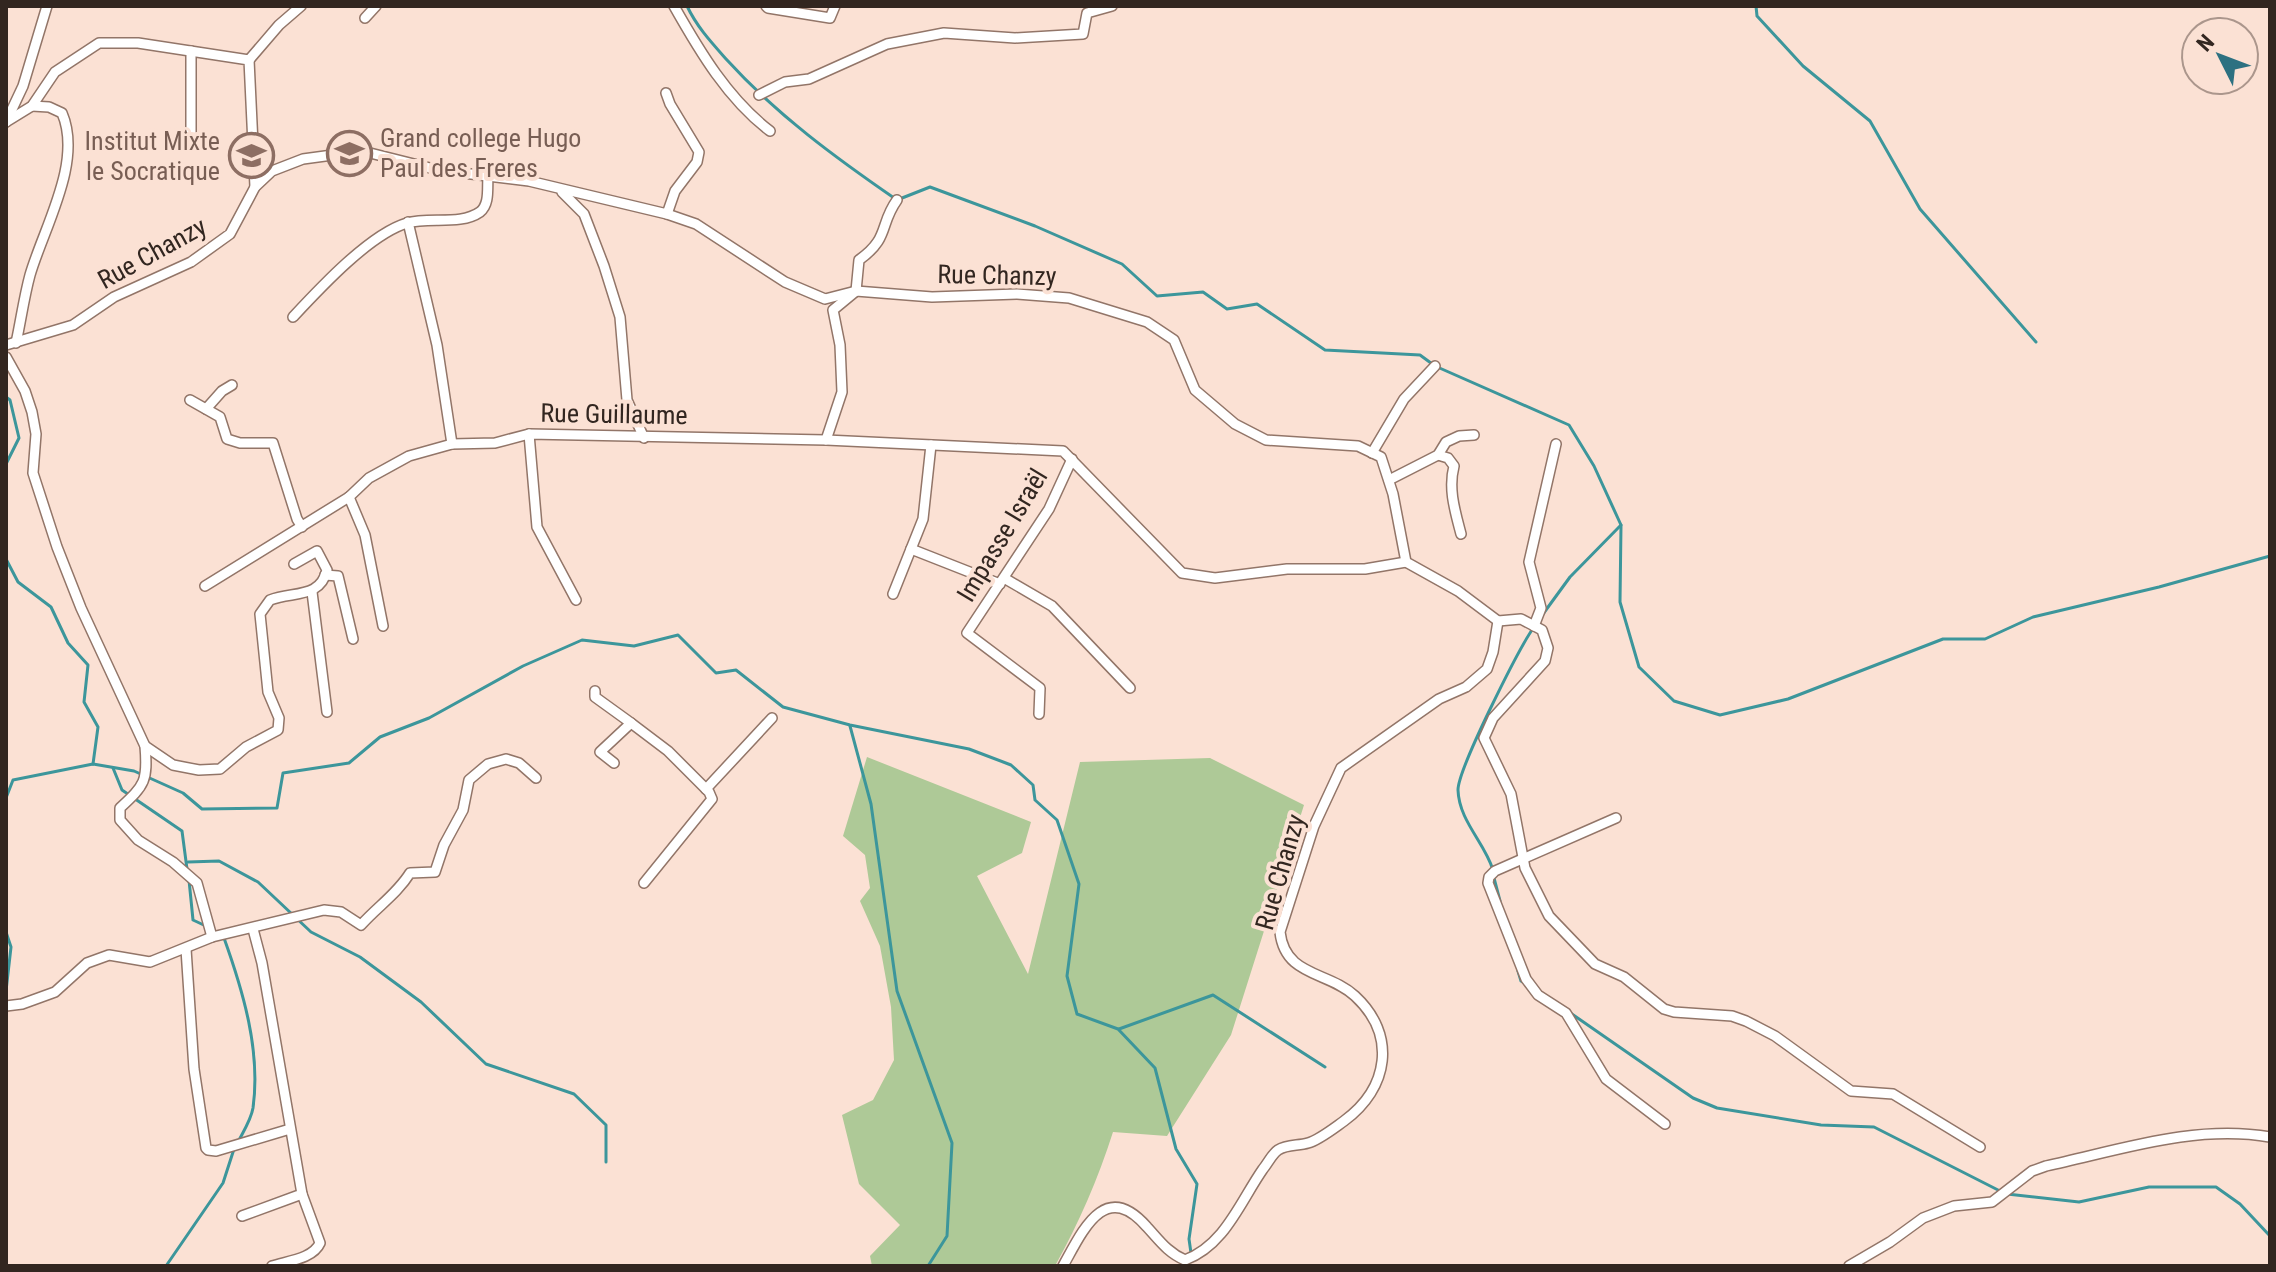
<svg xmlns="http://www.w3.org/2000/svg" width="2276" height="1272" font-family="'Roboto Condensed',sans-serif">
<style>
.green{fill:#aec997}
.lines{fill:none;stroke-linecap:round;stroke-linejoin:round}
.stream{stroke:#3c969b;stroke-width:3}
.street-casing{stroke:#927568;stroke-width:12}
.street{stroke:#fff;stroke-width:9}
.labels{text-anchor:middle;stroke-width:8;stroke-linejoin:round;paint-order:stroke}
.education-label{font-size:26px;fill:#785e54;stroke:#fbe1d4;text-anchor:start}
.street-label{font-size:26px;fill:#322620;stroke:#fbe1d4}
</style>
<rect width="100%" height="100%" fill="#fbe1d4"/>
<!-- green -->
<path class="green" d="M867,757L1031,822L1022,853L977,876L1028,974L1080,762L1210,758L1304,805L1231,1035L1167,1136L1113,1132C1098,1179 1079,1223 1055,1266H872L870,1256L900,1225L859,1184L842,1115L873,1100L894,1060L891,1007L880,946L860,901L870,888L865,855L843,836Z"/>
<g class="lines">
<!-- stream -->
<g class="stream">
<path d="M687,6C697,27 711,42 727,60C777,115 836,158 897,200L930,187L1035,226L1122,264L1157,296L1203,292L1227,309L1257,304L1325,350L1420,355L1435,366L1569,425L1594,466L1621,525L1570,577L1543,614"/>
<path d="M1756,6L1757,16L1803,66L1870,121L1920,209L2036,342"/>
<path d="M6,397L10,400L19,438L6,464"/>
<path d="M1621,525L1620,602L1639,667L1674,701L1720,715L1788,699L1943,639H1985L2033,617L2159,587L2270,556"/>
<path d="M6,559L18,582L51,607L68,643L88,665L84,702L98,727L93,764"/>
<path d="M850,726L871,804L897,991L952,1143L947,1236L928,1266"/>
<path d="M113,768L122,790L182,831L187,869"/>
<path d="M6,798L13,780L93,764L134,771L183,793L202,809L277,808L283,773L349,763L380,737L429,718L523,666L582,640L634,646L678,635L716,673L736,670L783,707L850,725L969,749L1011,765L1033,785L1035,800L1057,820L1079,884L1067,976L1077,1014L1118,1029L1155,1068L1176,1149L1197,1184L1189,1239L1191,1253"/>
<path d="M188,862L219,861L258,882L311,932L360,957L421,1002L486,1064L574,1094L606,1125V1162"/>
<path d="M1493,870C1485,843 1459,821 1458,790C1458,769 1519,648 1534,627"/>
<path d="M1494,878L1500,901"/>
<path d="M189,880L193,920L208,927"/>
<path d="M6,932L11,947L6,991"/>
<path d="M224,938C243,991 261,1051 253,1108C251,1120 243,1132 238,1142"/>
<path d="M1518,971L1521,981L1526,984"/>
<path d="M1569,1012L1693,1098L1717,1108L1821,1125L1874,1127L2000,1191"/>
<path d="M1119,1029L1213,995L1325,1067"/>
<path d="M2007,1194L2079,1202L2149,1187H2216L2240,1204L2270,1236"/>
<path d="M166,1266L223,1183L234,1149"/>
</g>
<defs>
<g id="street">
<path d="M674,6C700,52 728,99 770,131"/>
<path d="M766,6L768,8L830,18L835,6"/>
<path d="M365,18L376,6"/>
<path d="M191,51V144"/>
<path d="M249,60L279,25L301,6"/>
<path d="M666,93L670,104L699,152L697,162L675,191L667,214"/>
<path d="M759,95L785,82L809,79L887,44L944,33L1015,38L1083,34L1087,13L1112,6"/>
<path d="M6,122L32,106L55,72L99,43H138L249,60L255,187"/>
<path d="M6,122L23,86L47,6"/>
<path d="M562,192L584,214L604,266L620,317L627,400L644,438"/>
<path d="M408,222L437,345L452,444"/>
<path d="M293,317C320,288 370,234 407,223C429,216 460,226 480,212C490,204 487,188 488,177"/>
<path d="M16,343C21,320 24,297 30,275C44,227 83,162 62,113L49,107L32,106"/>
<path d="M6,345L73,325L114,297L191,262L230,234L255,187L272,171L303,159L362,151L438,170L529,181L667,214L696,224L785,282L825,299L856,291L932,297L1017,294L1069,298L1147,322L1174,340L1195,390L1235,424L1266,440L1358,446L1381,457L1393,494L1406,562L1458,591L1498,621L1493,652L1487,669L1466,687L1439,699L1341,768L1314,826L1280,932C1285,977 1328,971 1355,996C1397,1035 1389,1088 1344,1121C1334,1128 1319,1140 1308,1143C1298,1146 1287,1144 1278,1150C1272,1154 1268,1163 1263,1169C1240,1202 1225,1245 1185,1260C1168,1253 1159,1240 1147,1227C1105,1179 1083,1230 1063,1266"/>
<path d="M6,357L25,391L32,412L36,434L33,473L57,547L81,608L145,746C148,781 145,785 120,808V820L138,840L173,862L197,883L212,937"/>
<path d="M190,400L220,417L227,439L240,443H273L297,519L302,527"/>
<path d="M206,409L222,391L232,385"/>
<path d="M529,434L537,527L576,600"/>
<path d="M826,440L842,392L840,345L833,310L856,291L859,260C890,238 879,225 897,200"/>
<path d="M1372,453L1404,399L1435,366"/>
<path d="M1438,455L1448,458L1454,466C1448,489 1455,511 1461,534"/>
<path d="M1389,480L1438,455L1446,442L1459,436L1474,435"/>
<path d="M349,497L365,535L383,626"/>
<path d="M911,549L1000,584"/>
<path d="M325,575L338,576L353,639"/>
<path d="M1004,578L1052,606L1130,688"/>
<path d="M205,586L349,497L369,478L409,456L452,444L495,443L529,434L826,440L1063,451L1182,573L1215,578L1287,569H1365L1406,562"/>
<path d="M312,592L327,712"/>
<path d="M893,594L923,519L931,445"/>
<path d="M1498,621L1521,619L1542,630L1548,648L1545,661L1493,718L1484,738L1511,794L1525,868L1549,916L1595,964L1624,977L1664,1009L1674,1012L1732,1016L1746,1021L1775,1036L1851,1091L1893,1094L1980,1147"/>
<path d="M1534,626L1541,608L1529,562L1556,444"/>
<path d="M595,691V697L631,723L600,752L614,763"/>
<path d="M1039,714L1040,688L967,633L1049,509L1072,459"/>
<path d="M631,723L668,751L709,792L712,799L644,883"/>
<path d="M145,746L173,765L199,770L220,769L246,747L278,730L279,718L268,692L260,614L270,600C293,591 320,599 327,570L317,551L294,564"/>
<path d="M706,789L772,718"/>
<path d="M1616,818L1495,871L1489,877L1488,883L1526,979L1538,995L1566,1013L1606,1079L1665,1124"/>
<path d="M186,949L194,1069L206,1148L208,1150L216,1151L290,1129"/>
<path d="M6,1006L22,1004L55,992L87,963L109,955L150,962L212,937L324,910L341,912L361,925C378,906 397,894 410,873L435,872L444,845L463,810L469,780L488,764L506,759L519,763L536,778"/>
<path d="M242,1216L302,1194L262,963L253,929"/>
<path d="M272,1266C287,1261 313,1259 320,1243L302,1194"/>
<path d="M1849,1266L1890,1242L1923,1218L1954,1206L1992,1202L2032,1171L2046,1166C2120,1150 2195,1124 2270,1137"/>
</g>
</defs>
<!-- street casing -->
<use href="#street" class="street-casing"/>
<!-- street -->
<use href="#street" class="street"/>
</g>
<!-- icons -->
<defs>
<symbol id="school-ring" viewBox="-11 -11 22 22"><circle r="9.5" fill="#fbe1d4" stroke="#8d6e63" stroke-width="1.5"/><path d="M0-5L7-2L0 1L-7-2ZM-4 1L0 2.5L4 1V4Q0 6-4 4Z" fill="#8d6e63"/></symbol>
</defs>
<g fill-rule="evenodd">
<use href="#school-ring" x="324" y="128" width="51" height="51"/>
<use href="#school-ring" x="226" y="130" width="51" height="51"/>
</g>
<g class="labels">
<!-- education labels -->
<g class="education-label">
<text x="380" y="147">Grand college Hugo<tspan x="380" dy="30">Paul des Freres</tspan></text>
<text x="220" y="150" text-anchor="end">Institut Mixte<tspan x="220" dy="30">le Socratique</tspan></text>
</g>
<!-- street labels -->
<g class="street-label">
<text transform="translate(152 253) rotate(-29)" y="9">Rue Chanzy</text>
<text transform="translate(997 275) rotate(1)" y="9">Rue Chanzy</text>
<text transform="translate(614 414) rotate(1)" y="9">Rue Guillaume</text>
<text transform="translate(1002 535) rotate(-59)" y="9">Impasse Israël</text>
<text transform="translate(1280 872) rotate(-74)" y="9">Rue Chanzy</text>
</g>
</g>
<!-- border -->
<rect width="2276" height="1272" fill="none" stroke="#322620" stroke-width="16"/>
<!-- north arrow -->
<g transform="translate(2220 56) rotate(312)"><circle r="38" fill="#fbe1d4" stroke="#ab968c" stroke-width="2"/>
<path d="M0-6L14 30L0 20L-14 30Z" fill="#2d7181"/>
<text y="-12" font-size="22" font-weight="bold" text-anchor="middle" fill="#322620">N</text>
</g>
</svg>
